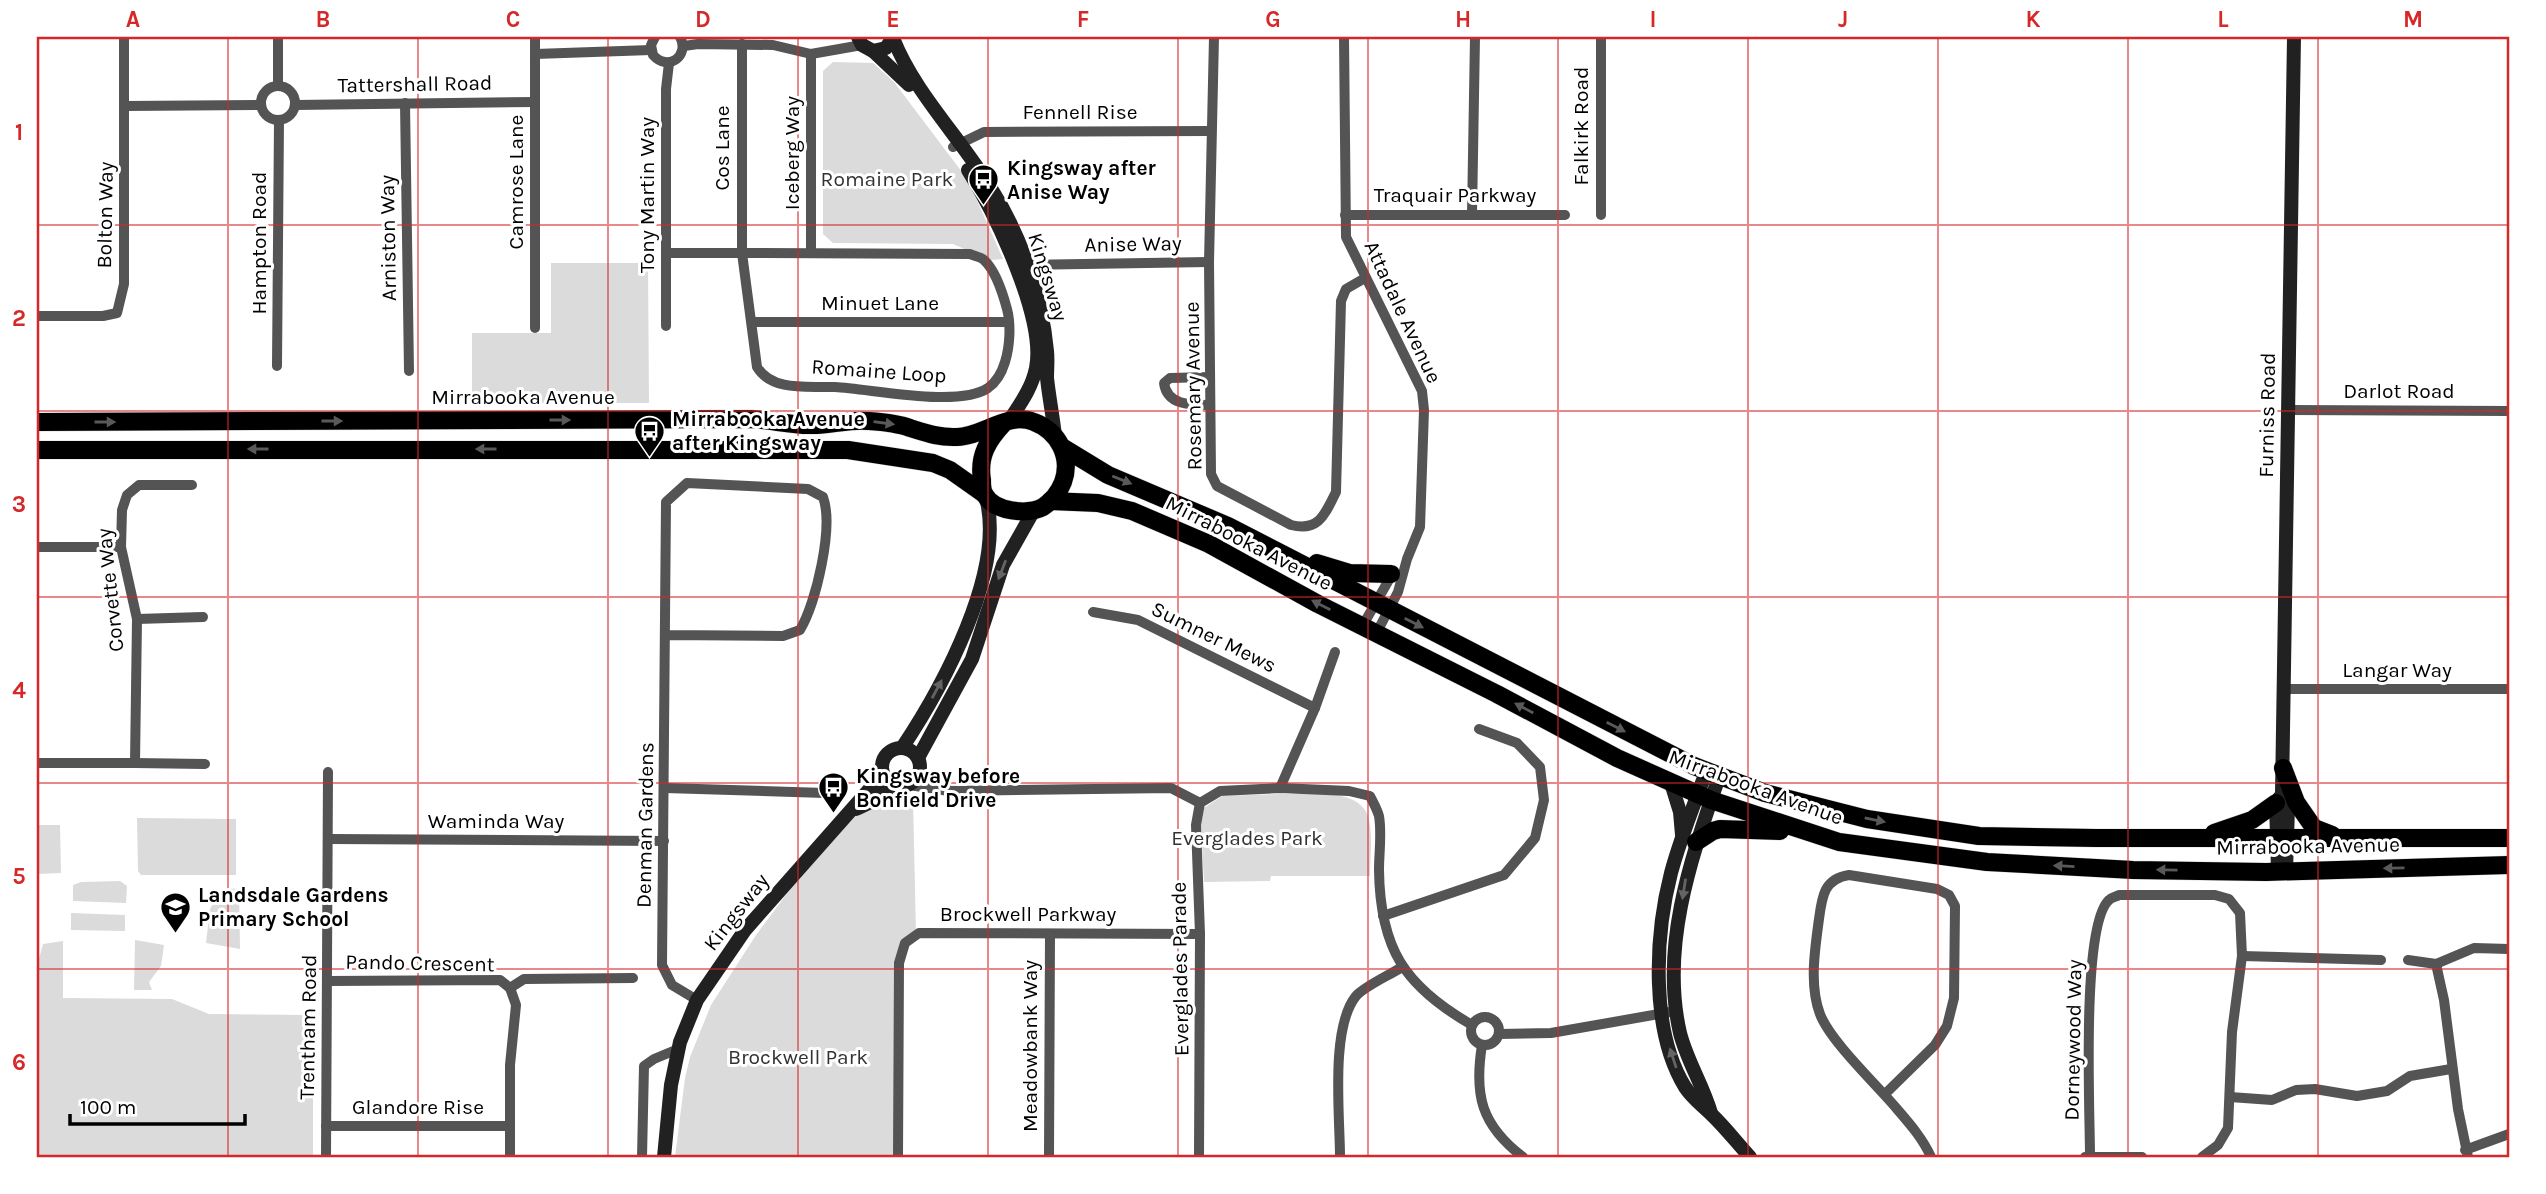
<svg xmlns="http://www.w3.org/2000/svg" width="2546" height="1194" font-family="Karla,sans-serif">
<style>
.green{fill:#dbdbdb}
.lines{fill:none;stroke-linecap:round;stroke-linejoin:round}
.primary-casing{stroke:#dbdbdb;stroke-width:19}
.street{stroke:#545454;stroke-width:10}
.secondary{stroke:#212121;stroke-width:14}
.primary{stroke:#000;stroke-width:18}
.oneway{fill:#595959}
.oneway2{fill:#646464}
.grid{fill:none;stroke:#d62828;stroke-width:2;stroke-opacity:0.55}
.labels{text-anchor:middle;stroke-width:6;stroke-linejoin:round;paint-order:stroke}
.street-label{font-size:21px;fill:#000;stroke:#fff}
.poi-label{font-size:21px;font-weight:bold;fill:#000;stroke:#fff;text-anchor:start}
.park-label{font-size:21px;fill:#323232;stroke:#fff}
.neatline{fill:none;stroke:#d62828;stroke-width:2.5}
.grid-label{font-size:23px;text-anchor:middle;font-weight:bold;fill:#d62828}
</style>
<rect width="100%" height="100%" fill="#fff"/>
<!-- green -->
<g class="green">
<path d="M833,62L873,63L894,82L968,180L1003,259L990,260L953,244L833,243L823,234V71Z"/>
<path d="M551,263H648L649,403H472V333H551Z"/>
<path d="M888,790L913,798L916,935L905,943L894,1157H675L685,1078L690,1057L711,1005L756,935L846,814Z"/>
<path d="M1280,794C1307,795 1362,786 1369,820C1373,837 1370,858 1370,876H1271L1270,881L1204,882L1201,826L1204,808L1222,796Z"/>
<path d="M137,818L236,819V875H141L138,871Z"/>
<path d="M37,825H60L61,873L37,874Z"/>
<path d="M120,881L127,886L126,903L73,901V885L81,882Z"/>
<path d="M222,888L239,889L240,949L206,943L210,909Z"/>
<path d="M71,913L125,915V931L71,930Z"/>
<path d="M135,940L164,945L161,966L149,982L152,990H134Z"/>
<path d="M63,941V998L172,999L209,1014L313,1015V1157H37V966L43,944Z"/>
</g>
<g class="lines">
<defs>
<g id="primary">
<path d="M37,422L751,419C771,420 790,425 809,425C829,426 848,419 868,421C882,422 897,423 910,428C926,433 940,438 957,437C982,437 1008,411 1034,422C1058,431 1072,457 1063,482C1059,492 1052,501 1043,507C1028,515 994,512 985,495C982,491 982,485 982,480C978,456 988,440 1004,423"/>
<path d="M1062,447L1108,475L1228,526L1694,766L1765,793L1867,819L1979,836L2096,838H2509"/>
<path d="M37,450H848L933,463L950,470L984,494"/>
<path d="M1050,501L1098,503L1132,511L1209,544L1318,604L1497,694L1617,758L1711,800L1839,842L1987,862L2133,870L2266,872L2509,865"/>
<path d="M1317,563L1350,573L1391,574"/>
<path d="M2283,768L2296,802L2314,828L2332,835"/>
<path d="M2214,833L2252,820L2276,803"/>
<path d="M1696,842L1713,831L1720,829L1780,831"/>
</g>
</defs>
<!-- primary casing -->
<use href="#primary" class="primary-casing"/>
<!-- street -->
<g class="street">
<path d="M278,37V86"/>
<path d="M535,37V328"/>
<path d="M655,37L651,45L653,55C668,72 690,56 680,37"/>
<path d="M1214,37L1209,262L1211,474L1217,486L1291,525C1319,532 1325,514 1336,492L1341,301L1346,289L1365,278"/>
<path d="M1344,37L1346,237L1422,391L1424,410L1420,527L1407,559L1398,592L1377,632"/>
<path d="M1601,37V215"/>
<path d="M684,46L698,44L773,45L811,54L862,45"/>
<path d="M535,54L651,50"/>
<path d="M811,54V251"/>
<circle cx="278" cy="103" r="17"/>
<path d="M405,103L409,371"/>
<path d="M295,105L535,102"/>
<path d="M125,106L261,105"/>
<path d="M953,147L984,132L1210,131"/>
<path d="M1472,214L1475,37"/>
<path d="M1345,215H1565"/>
<path d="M667,253H742L757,367C772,392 809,386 835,387C873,389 958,408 988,388C998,381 1002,372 1005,362C1010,346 1011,324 1007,309C1003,294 996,271 984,260C981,257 974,256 970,254L742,253V44"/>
<path d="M1021,265L1209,262"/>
<path d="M37,316H103L117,313L124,284V37"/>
<path d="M752,322H1009"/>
<path d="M666,326V89L669,63"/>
<path d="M277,366L279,120"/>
<path d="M1210,405C1192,405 1167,406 1164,383L1170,378L1210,377"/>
<path d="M2289,410L2509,411"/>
<path d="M37,547H121"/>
<path d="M1093,612L1138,620L1315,708L1280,788"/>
<path d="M137,619L203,617"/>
<path d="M1363,625L1394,571"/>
<path d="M666,635L783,636L800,630C816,603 834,527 823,497L808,489L687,483L666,502L662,965L672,985L697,1000"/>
<path d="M2284,689H2509"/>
<path d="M1315,708L1335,652"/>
<path d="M37,763H135L137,619L121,547L122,510L127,495L139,485H192"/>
<path d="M135,763L205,764"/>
<path d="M920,771L947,789"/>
<path d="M909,785L949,791L1171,788L1200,803"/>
<path d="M665,788L825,793"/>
<path d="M329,839L664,841"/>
<path d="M1383,916L1504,875L1535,838L1544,800L1540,767L1517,743L1479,729"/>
<path d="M2242,956L2381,960"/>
<path d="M2408,960L2436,964L2444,1000L2458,1109L2468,1157"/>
<path d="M2436,964L2474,948L2509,949"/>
<path d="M327,981L500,980L510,988L516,1005L510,1065V1157"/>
<path d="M510,988L524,979L633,978"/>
<circle cx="1485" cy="1031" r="14"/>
<path d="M1499,1034L1551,1033L1676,1011"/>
<path d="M1482,1045C1474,1095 1481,1125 1523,1157"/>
<path d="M1885,1094L1935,1045L1947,1026L1954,998L1955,906L1949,895L1937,889L1849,875C1824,879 1822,896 1819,919C1815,949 1809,985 1820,1014C1830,1041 1877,1085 1897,1109C1910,1124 1923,1139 1931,1157"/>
<path d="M2230,1097L2272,1100L2296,1090L2315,1089L2357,1096L2387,1091L2410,1076L2451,1069"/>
<path d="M326,1126H510"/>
<path d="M2465,1150L2509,1134"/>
<path d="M2090,1156C2090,1113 2081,925 2109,900C2112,897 2116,897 2119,895H2215L2229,899L2240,913L2242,956L2232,1032L2228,1128L2218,1145L2202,1157"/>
<path d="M326,1157L328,772"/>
<path d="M642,1157L644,1066L654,1059L678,1049"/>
<path d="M898,1157L899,963L905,943L919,933L1200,934"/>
<path d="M1049,1157L1050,934"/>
<path d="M1199,1157L1200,934L1196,825L1200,803L1220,791L1280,788L1349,791L1370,796C1373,802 1377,809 1379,816C1382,833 1379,853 1379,870C1380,948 1404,986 1472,1025"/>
<path d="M1340,1157C1340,1116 1330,1028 1356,996C1365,986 1390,975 1402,967"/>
<path d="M2085,1157H2142"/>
</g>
<!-- secondary -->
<g class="secondary">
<path d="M858,37L862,45L873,51L886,48L893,37"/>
<path d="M893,38C915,94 961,138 992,190C1021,236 1042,296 1047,351C1048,360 1047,369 1047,378C1049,397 1053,417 1055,436"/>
<path d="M873,51L909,85"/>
<path d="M968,170C995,213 1046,318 1036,368C1032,388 1020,404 1009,421"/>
<circle cx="901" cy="767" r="19"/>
<path d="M902,748C942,688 1006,571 986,498"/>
<path d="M918,758L972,659L1003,565L1034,510"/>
<path d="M1706,772C1694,805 1680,839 1671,873C1655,935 1650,1030 1685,1087C1693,1099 1701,1104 1711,1114C1725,1127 1737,1143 1750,1157"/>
<path d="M1671,783L1680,812L1682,835"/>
<path d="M856,809C869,803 884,797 891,784"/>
<path d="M2278,871L2276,803L2280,797"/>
<path d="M2286,871L2288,807L2282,793L2294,37"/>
<path d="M1711,1113C1703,1085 1687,1061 1680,1033C1660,946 1691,859 1719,777"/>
<path d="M664,1157L671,1085L680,1042L697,1000L745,930L883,774"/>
</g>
<!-- primary -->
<use href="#primary" class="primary"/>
</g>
<!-- one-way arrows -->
<defs><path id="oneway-solid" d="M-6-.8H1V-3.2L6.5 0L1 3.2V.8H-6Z" transform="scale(1.75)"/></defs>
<g class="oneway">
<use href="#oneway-solid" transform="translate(560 420)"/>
<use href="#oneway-solid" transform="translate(332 421)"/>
<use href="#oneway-solid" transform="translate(105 422)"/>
<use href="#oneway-solid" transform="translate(884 423) rotate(8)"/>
<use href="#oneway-solid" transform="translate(258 449) rotate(180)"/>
<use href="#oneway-solid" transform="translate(486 449) rotate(180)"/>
<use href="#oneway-solid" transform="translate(1122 480) rotate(22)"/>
<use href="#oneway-solid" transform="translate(1321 605) rotate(-153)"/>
<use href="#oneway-solid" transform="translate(1414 623) rotate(27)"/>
<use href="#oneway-solid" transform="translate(1524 708) rotate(-152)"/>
<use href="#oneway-solid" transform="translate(1616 727) rotate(27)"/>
<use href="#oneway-solid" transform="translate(1875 820) rotate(11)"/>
<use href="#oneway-solid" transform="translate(2064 866) rotate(-177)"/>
<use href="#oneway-solid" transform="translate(2394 868) rotate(179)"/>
<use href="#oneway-solid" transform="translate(2167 870) rotate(-179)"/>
</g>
<g class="oneway2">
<use href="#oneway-solid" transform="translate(1002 570) rotate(111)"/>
<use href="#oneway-solid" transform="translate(937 689) rotate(-62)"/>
<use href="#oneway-solid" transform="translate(1684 889) rotate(99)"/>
<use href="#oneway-solid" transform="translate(1673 1058) rotate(-108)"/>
</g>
<!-- grid -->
<path class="grid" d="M228,37V1157M418,37V1157M608,37V1157M798,37V1157M988,37V1157M1178,37V1157M1368,37V1157M1558,37V1157M1748,37V1157M1938,37V1157M2128,37V1157M2318,37V1157M37,225H2509M37,411H2509M37,597H2509M37,783H2509M37,969H2509"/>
<!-- icons -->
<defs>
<symbol id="bus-pin" viewBox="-11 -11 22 30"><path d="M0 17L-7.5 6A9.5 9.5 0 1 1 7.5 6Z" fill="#000" stroke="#fff"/><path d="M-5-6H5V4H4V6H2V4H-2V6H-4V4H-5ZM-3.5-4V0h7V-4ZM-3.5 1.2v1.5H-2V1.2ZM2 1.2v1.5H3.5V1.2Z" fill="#fff"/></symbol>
<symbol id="school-pin" viewBox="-11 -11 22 30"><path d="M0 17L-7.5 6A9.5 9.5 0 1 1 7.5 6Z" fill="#000" stroke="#fff"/><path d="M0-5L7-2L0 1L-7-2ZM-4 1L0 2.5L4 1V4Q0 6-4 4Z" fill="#fff"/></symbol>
</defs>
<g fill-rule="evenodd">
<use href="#bus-pin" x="966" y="162" width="35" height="47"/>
<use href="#bus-pin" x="632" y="414" width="35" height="47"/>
<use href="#bus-pin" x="816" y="770" width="35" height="47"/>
<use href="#school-pin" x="158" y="890" width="35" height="47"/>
</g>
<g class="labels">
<!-- street labels -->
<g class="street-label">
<text transform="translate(415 84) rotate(-1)" y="7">Tattershall Road</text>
<text x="1080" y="119">Fennell Rise</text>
<text transform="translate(1581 126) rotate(-90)" y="7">Falkirk Road</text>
<text transform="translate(722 148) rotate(-90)" y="7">Cos Lane</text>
<text transform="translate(792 153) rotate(-90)" y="7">Iceberg Way</text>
<text transform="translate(516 182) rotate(-90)" y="7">Camrose Lane</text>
<text transform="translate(647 195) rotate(-90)" y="7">Tony Martin Way</text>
<text x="1455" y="202">Traquair Parkway</text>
<text transform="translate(105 215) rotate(-89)" y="7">Bolton Way</text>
<text transform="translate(388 238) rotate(-91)" y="7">Arniston Way</text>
<text transform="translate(259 243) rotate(-90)" y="7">Hampton Road</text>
<text transform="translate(1133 244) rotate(-1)" y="7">Anise Way</text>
<text transform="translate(1048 277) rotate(73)" y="7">Kingsway</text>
<text x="880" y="310">Minuet Lane</text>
<text transform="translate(1403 312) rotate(65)" y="7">Attadale Avenue</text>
<text transform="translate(879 371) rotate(4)" y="7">Romaine Loop</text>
<text transform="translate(1193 386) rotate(-91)" y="7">Rosemary Avenue</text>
<text x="2399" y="398">Darlot Road</text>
<text x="523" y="404">Mirrabooka Avenue</text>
<text transform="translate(2267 415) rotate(-89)" y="7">Furniss Road</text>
<text transform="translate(1249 543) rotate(27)" y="7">Mirrabooka Avenue</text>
<text transform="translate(110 590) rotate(-96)" y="7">Corvette Way</text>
<text transform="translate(1214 637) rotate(26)" y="7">Sumner Mews</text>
<text x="2397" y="677">Langar Way</text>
<text transform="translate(1756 787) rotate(20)" y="7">Mirrabooka Avenue</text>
<text x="496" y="828">Waminda Way</text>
<text transform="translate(645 825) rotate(-89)" y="7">Denman Gardens</text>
<text transform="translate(2308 846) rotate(-1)" y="7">Mirrabooka Avenue</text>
<text transform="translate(736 912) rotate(-52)" y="7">Kingsway</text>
<text x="1028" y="921">Brockwell Parkway</text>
<text transform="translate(420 963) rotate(1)" y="7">Pando Crescent</text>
<text transform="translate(1180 969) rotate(-91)" y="7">Everglades Parade</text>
<text transform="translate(308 1027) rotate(-89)" y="7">Trentham Road</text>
<text transform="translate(2073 1040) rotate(-89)" y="7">Dorneywood Way</text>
<text transform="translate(1030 1046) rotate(-90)" y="7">Meadowbank Way</text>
<text x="418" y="1114">Glandore Rise</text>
</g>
<!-- poi labels -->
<g class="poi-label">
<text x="1007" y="175">Kingsway after<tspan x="1007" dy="24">Anise Way</tspan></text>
<text x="672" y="426">Mirrabooka Avenue<tspan x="672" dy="24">after Kingsway</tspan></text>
<text x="856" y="783">Kingsway before<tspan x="856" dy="24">Bonfield Drive</tspan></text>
<text x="198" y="902">Landsdale Gardens<tspan x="198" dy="24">Primary School</tspan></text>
</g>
<!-- park labels -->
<g class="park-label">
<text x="887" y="186">Romaine Park</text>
<text x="1247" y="845">Everglades Park</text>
<text x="798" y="1064">Brockwell Park</text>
</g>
</g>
<!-- border -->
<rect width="2546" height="1194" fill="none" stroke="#ffffff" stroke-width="77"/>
<!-- scale -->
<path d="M70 1114v10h175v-10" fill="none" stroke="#000000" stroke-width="3.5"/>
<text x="80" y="1114" font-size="21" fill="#000000" stroke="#ffffff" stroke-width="5" paint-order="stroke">100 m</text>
<rect x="38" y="38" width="2470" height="1118" class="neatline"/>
<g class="grid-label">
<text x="133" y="27">A</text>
<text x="323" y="27">B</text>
<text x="513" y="27">C</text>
<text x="703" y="27">D</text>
<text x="893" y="27">E</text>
<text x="1083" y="27">F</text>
<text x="1273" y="27">G</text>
<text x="1463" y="27">H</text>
<text x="1653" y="27">I</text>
<text x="1843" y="27">J</text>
<text x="2033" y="27">K</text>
<text x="2223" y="27">L</text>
<text x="2413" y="27">M</text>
<text x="19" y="140">1</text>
<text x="19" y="326">2</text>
<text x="19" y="512">3</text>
<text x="19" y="698">4</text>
<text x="19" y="884">5</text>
<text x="19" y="1070">6</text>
</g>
</svg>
